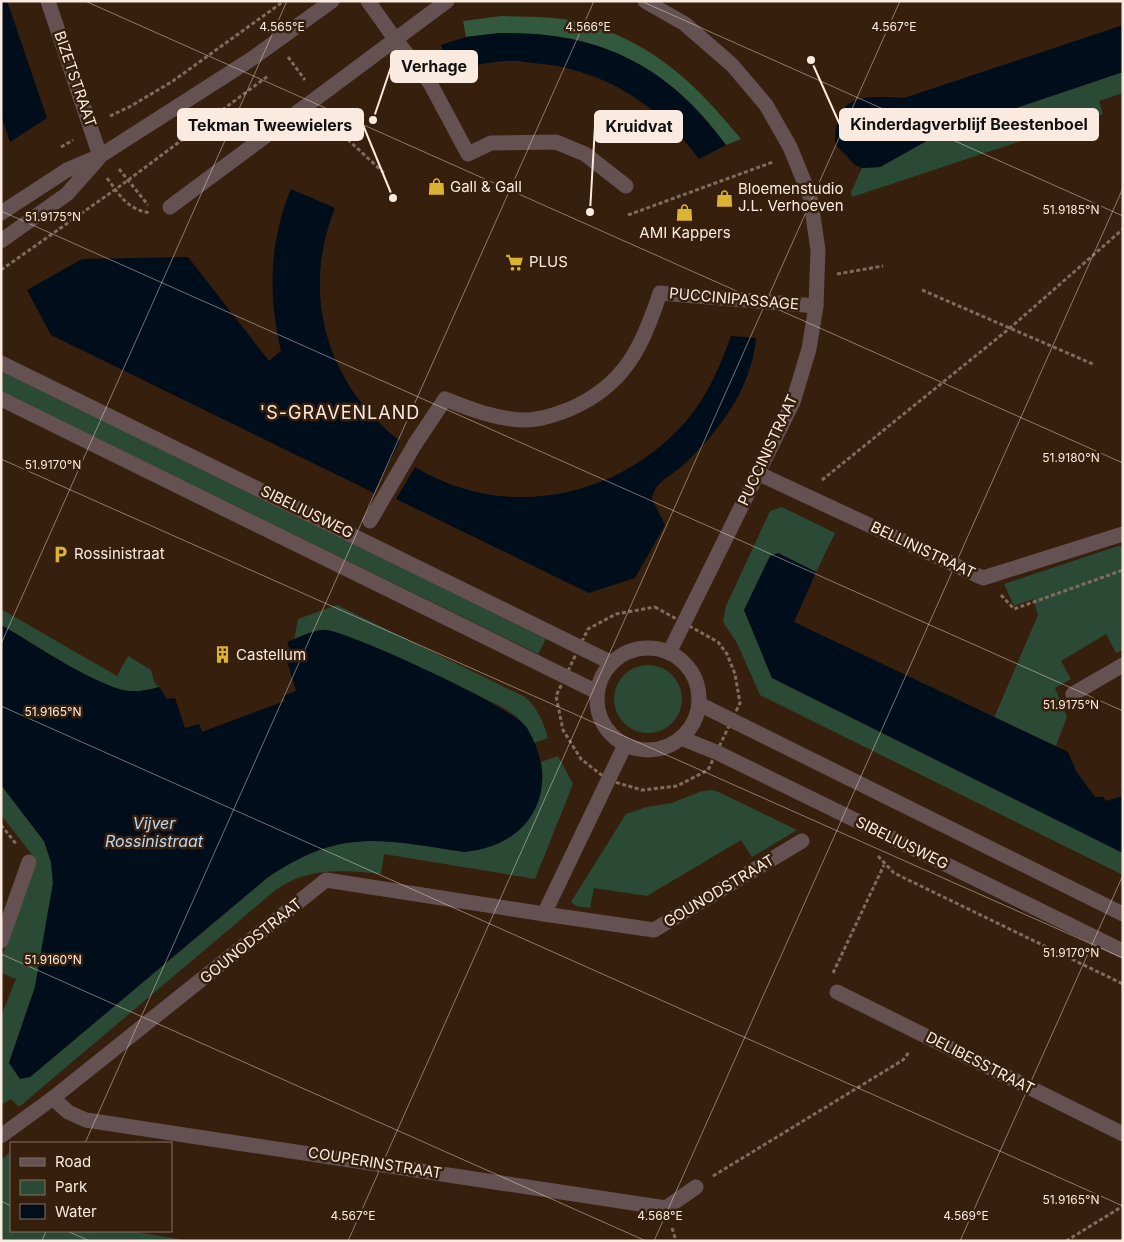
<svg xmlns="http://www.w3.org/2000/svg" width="1124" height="1242" font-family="Inter,sans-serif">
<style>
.green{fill:#2b4a35}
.forest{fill:#32583e}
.water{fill:#000d1a}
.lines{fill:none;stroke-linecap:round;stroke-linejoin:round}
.path{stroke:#806b5c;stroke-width:3;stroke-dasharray:4 2.5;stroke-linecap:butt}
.service{stroke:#665152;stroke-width:15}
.pedestrian{stroke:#665152;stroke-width:15}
.minor{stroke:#665152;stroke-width:15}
.tertiary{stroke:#665152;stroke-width:15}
.ticks{fill:none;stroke:#fbeadf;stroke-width:1;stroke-opacity:0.45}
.labels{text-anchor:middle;stroke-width:5;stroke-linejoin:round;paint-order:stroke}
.street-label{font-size:15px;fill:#fbeadf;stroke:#361f0d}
.poi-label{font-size:15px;fill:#fbeadf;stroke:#361f0d;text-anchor:start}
.water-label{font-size:16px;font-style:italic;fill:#b6daf7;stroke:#361f0d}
.quarter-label{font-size:18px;letter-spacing:1px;fill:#fbeadf;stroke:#361f0d}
.ticks-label{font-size:12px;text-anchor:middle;fill:#fbeadf;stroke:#361f0d;stroke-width:5;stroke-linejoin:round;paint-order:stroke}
.leader{fill:none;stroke:#fbeadf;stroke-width:2}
.callout-dot{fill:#fbeadf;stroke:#361f0d;stroke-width:2}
.callout{fill:#fbeadf;stroke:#fbeadf;stroke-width:2}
.callout-label{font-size:16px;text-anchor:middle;font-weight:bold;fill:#111}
</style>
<rect width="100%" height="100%" fill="#361f0d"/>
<!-- green -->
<g class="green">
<path d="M1123,72V93L1099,101L1103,114L852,197L851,192L862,168L880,167L939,134Z"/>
<path d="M3,372L546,639L538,654L1,391Z"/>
<path d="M782,507L835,533L816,572L778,553L744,610L772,678L1123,853V875L760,695L737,643L723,622L726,606L770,511Z"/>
<path d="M1118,546L1123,547V650L1116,653L1106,634L1061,661L1071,679L1055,688L1067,717L1056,746L994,718L1038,615L1033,599L1014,606L1004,584Z"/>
<path d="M337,605L525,697C538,709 543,721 548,738L533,743L527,728L516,716L504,708L446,680L325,630L294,640L298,619Z"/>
<path d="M1,609L117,676L128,656L151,670L155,684L159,687C149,690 138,692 128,691C95,686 33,643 1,625Z"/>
<circle cx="648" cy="699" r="34"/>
<path d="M558,756L573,784L535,879L384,854L381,874C341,870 305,867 272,893L19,1107L11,1099L1,1105V1016L16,979L1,973V959L37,861L1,815V785L44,841L51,862L53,883L35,987L9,1063L30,1077L267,878C342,827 381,840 465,852L543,778L541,762Z"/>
<path d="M711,790L721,793L797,830L752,857L741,840L647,896L594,888L590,908L576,906L571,902L626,814L646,807L672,803L702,791Z"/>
<path d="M11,1151V1231H130L191,1241H1V1160Z"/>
</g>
<!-- forest -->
<path class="forest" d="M502,16C529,17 557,16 583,23C654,43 695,83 741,139L726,145C660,54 576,22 466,37L463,21Z"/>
<!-- water -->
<g class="water">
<path d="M1,1H7L47,118L10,142L1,116Z"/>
<path d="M1123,25V72L939,134L880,167L862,168L855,165L835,144C835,93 863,96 904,98Z"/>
<path d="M499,33C599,32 667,64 726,145L699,159C658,104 602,68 533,63C524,62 515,60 506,61C487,62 468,67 449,72L441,45L466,37Z"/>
<path d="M291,189L335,208C300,294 327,385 400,441L374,493L51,335L27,290L82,259L188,257L269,361L281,351C268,296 269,242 291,189Z"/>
<path d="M731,336L756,338C752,388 718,433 682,466C670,477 655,481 652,499L665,525L635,578L589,593L396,499L415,467C505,522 619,499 687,420C708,395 720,366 731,336Z"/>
<path d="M778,553L816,572L794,622L1068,752L1076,771L1095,797H1103L1106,801L1123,796V853L772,678L744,610L770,556Z"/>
<path d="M1,625C33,643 95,686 128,691C138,692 149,690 159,687L167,699L175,698L185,728L199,724L202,732L285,701L283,696L296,691L287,661L293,658L287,642C298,638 316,628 327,630C356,635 514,707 527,728C563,787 532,846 465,852C381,840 342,827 267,878L30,1077L20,1079L9,1063L35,987L53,883L51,862L44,841L1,785Z"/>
</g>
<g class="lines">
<!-- path -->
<g class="path">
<path d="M288,57L305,80"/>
<path d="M327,115L331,124L384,173"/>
<path d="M110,116L131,106L173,81L284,1"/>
<path d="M61,147L73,140"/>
<path d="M119,169L148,205"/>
<path d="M107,178C120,196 128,210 151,213"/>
<path d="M628,215L773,162"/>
<path d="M1,270L116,189L268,76"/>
<path d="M837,274L883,266"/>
<path d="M922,290L1095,365"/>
<path d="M822,480L1010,328L1123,229"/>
<path d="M1001,595L1014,609L1123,570"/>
<path d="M655,607L718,642L727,654L735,674L740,703L708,770L677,786L642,790L608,780L581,759L563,730L556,696L588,629L616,614Z"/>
<path d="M1,825L17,845"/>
<path d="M878,856L894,873L1123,984"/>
<path d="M833,973L884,865"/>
<path d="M713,1176L903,1060L910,1051"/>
<path d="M672,1228L676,1241"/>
<path d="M1066,1241L1123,1206"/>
</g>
<!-- service -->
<path class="service" d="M395,39L430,83L468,154L491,143L556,142L585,154L626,186"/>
<!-- pedestrian -->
<path class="pedestrian" d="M370,521L415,444"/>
<!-- minor -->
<g class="minor">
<path d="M48,1L100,156"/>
<path d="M368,1L395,39"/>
<path d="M645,1L685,24L732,65L766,105L790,147L810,196L818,250L816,306L809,349L793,402L669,653"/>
<path d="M170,207L447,1"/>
<path d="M1,363L612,663"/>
<path d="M1,399L597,692"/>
<path d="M415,444L445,399C470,409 498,420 526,420C540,420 557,414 570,409C625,385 642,347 660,293L816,306"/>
<path d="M757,473L983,578L1123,534"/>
<circle cx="648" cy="699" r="51"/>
<path d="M1073,694L1123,665"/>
<path d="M699,704L1123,914"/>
<path d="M681,738L716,752L1123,951"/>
<path d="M544,914L654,930L802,841"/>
<path d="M1,941L29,862"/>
<path d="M837,992L1123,1134"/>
<path d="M53,1098L68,1112L86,1120L666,1208L696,1187"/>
<path d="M1,1136L53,1098L326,880L544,914L625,745"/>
</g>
<!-- tertiary -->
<g class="tertiary">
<path d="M1,213L67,170L100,156L253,58L332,1"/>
<path d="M1,241L67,194L98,159"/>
</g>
</g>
<!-- ticks -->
<path class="ticks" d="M85,1L1123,463M641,1L1123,216M1,211L1123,711M1,459L1123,958M1,644L287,1M1,706L1123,1206M1,954L646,1241M85,1143L594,1M1,1201L11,1206M67,1231L90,1241M42,1241L46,1231M348,1241L900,1M654,1241L1123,188M960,1241L1123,875"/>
<!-- icons -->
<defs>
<symbol id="shop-bare" viewBox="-9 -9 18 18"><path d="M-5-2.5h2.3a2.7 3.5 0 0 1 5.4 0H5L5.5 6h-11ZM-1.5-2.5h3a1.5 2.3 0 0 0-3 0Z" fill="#dbb233" stroke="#361f0d" stroke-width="2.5" paint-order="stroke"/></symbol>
<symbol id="supermarket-bare" viewBox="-9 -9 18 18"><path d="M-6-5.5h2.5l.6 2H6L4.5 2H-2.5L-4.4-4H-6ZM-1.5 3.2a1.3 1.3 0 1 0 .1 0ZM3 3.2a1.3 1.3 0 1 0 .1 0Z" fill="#dbb233" stroke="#361f0d" stroke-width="2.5" paint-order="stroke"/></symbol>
<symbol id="parking-bare" viewBox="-9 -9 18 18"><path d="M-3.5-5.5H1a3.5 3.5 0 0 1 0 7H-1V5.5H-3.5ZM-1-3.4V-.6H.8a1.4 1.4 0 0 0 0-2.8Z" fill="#dbb233" stroke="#361f0d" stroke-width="2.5" paint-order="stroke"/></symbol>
<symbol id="building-bare" viewBox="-9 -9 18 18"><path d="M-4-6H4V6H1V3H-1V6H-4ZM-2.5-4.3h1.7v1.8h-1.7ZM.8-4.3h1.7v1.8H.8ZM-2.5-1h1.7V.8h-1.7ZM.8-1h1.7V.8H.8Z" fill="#dbb233" stroke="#361f0d" stroke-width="2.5" paint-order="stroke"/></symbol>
</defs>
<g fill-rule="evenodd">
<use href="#shop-bare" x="424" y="174" width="25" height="25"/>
<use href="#shop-bare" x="712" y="186" width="25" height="25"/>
<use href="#shop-bare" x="672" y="200" width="25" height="25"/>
<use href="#supermarket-bare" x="502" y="250" width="25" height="25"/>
<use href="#parking-bare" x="48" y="542" width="25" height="25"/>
<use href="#building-bare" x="210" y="642" width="25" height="25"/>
</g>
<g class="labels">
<!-- street labels -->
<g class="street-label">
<text transform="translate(75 79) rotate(71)" y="5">BIZETSTRAAT</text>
<text transform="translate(734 299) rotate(5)" y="5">PUCCINIPASSAGE</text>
<text transform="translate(768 450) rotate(-65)" y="5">PUCCINISTRAAT</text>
<text transform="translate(307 512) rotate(26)" y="5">SIBELIUSWEG</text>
<text transform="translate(923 550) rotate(25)" y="5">BELLINISTRAAT</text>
<text transform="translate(902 843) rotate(26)" y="5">SIBELIUSWEG</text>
<text transform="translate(719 891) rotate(-31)" y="5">GOUNODSTRAAT</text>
<text transform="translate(251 941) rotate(-39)" y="5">GOUNODSTRAAT</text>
<text transform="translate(980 1063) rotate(27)" y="5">DELIBESSTRAAT</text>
<text transform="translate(375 1163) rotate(9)" y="5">COUPERINSTRAAT</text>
</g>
<!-- poi labels -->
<g class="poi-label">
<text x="450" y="192">Gall &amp; Gall</text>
<text x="738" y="194">Bloemenstudio<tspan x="738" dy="17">J.L. Verhoeven</tspan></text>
<text x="685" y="238" text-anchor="middle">AMI Kappers</text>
<text x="529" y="267">PLUS</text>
<text x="74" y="559">Rossinistraat</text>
<text x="236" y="660">Castellum</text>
</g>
<!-- water labels -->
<g class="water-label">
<text x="154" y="829">Vijver<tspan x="154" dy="18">Rossinistraat</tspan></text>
</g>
<!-- quarter labels -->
<g class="quarter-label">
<text x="340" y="419">'S-GRAVENLAND</text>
</g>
</g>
<g class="ticks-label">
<text x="282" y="31">4.565°E</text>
<text x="588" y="31">4.566°E</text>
<text x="894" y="31">4.567°E</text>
<text x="1071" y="214">51.9185°N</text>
<text x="53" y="221">51.9175°N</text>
<text x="1071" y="462">51.9180°N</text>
<text x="53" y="469">51.9170°N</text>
<text x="1071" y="709">51.9175°N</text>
<text x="53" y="716">51.9165°N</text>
<text x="1071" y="957">51.9170°N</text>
<text x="53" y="964">51.9160°N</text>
<text x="1071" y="1204">51.9165°N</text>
<text x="353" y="1220">4.567°E</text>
<text x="660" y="1220">4.568°E</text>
<text x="966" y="1220">4.569°E</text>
</g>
<!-- callouts -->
<path class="leader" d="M373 120L391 67M811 60L840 125M393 198L363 125M590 212L595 126"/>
<g class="callout-dot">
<circle cx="373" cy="120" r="5"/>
<circle cx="811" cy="60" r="5"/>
<circle cx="393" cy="198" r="5"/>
<circle cx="590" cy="212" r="5"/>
</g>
<g class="callout">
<rect x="391" y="51" width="86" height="31" rx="5"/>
<rect x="840" y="109" width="258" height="31" rx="5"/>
<rect x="178" y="109" width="185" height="31" rx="5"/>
<rect x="595" y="111" width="87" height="31" rx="5"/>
</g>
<g class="callout-label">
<text x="434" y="72">Verhage</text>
<text x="969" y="130">Kinderdagverblijf Beestenboel</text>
<text x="270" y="131">Tekman Tweewielers</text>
<text x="639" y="132">Kruidvat</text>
</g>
<!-- border -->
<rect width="1124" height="1242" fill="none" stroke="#fbeadf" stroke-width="5"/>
<!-- legend -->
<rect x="10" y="1142" width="162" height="90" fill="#361f0d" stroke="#857061"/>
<rect x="20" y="1158" width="25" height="8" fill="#665152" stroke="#857061"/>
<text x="55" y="1167" font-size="15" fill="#fbeadf">Road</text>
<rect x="20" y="1180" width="25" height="15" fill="#2b4a35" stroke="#857061"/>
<text x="55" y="1192" font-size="15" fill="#fbeadf">Park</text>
<rect x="20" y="1204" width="25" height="15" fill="#000d1a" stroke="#857061"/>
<text x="55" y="1217" font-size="15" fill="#fbeadf">Water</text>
</svg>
